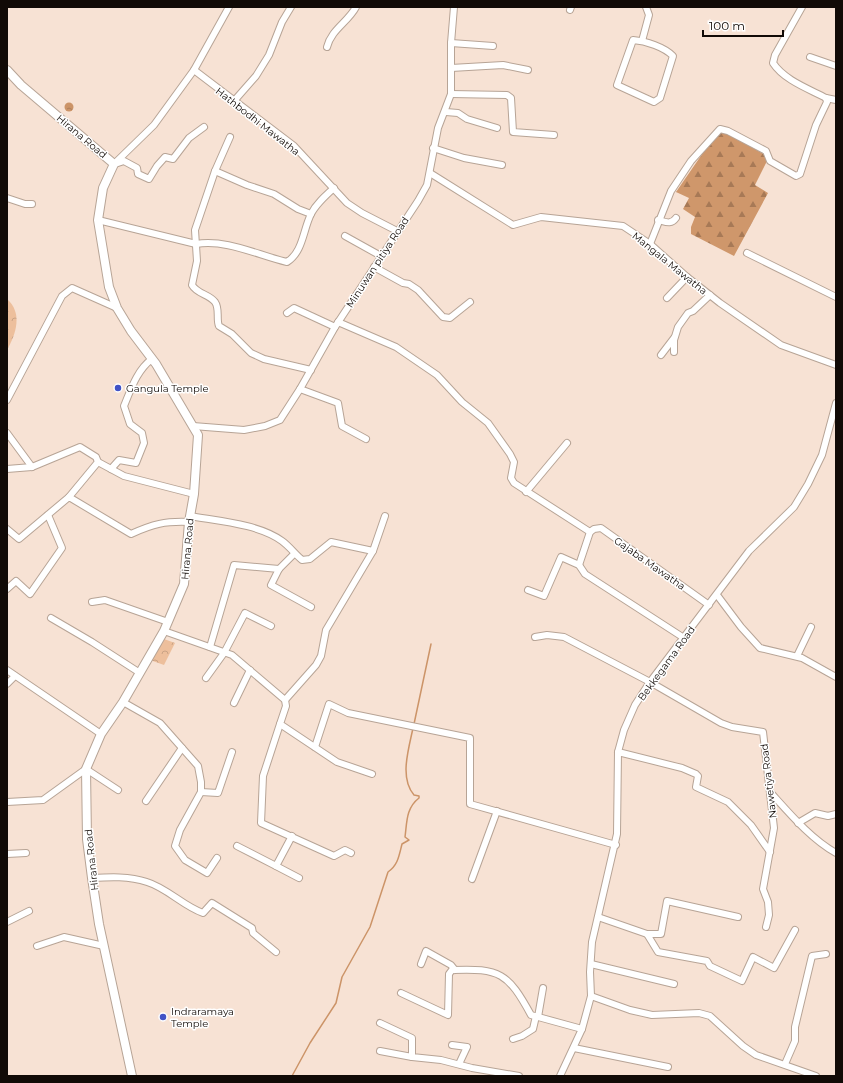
<svg xmlns="http://www.w3.org/2000/svg" width="843" height="1083" font-family="Montserrat,sans-serif">
<style>
.forest{fill:url(#forest-firs)}
.park{fill:url(#park-crowns)}
.water{fill:url(#water-ripples)}
.lines{fill:none;stroke-linecap:round;stroke-linejoin:round}
.stream{stroke:#cc9468;stroke-width:1.5}
.minor-casing{stroke:#b7a496;stroke-width:8}
.tertiary-casing{stroke:#b7a496;stroke-width:10}
.minor{stroke:#fff;stroke-width:6}
.tertiary{stroke:#fff;stroke-width:8}
.poi-dot{fill:#4152c6;stroke:#fff;stroke-width:1.5}
.labels{text-anchor:middle;stroke-width:3;stroke-linejoin:round;paint-order:stroke}
.street-label{font-size:10px;fill:#110a06;stroke:#fff}
.poi-label{font-size:10px;fill:#110a06;stroke:#fff;text-anchor:start}
</style>
<defs>
<pattern id="forest-firs" width="22" height="20" patternUnits="userSpaceOnUse"><rect width="22" height="20" fill="#cf976b"/><path d="M5 1l3.5 6h-7zM16 11l3.5 6h-7z" fill="#a77956"/></pattern>
<pattern id="park-crowns" width="20" height="18" patternUnits="userSpaceOnUse"><rect width="20" height="18" fill="#edbf9c"/><path d="M2 6a3 3 0 1 1 6 0M12 15a3 3 0 1 1 6 0" fill="none" stroke="#caa385"/></pattern>
<pattern id="water-ripples" width="26" height="14" patternUnits="userSpaceOnUse"><rect width="26" height="14" fill="#cc9468"/><path d="M2 4q2-2 4 0t4 0M15 11q2-2 4 0t4 0" fill="none" stroke="#ae7e59"/></pattern>
</defs>
<rect width="100%" height="100%" fill="#f7e2d4"/>
<!-- forest -->
<path class="forest" d="M722,132L729,134L769,157L755,185L768,193L734,256L691,234V227L695,217L683,209L689,198L676,192L716,134Z"/>
<!-- park -->
<g class="park">
<path d="M7,299C23,313 16,334 7,350Z"/>
<path d="M164,639L175,643L164,665L150,660Z"/>
</g>
<!-- water -->
<circle class="water" cx="69" cy="107" r="4.5"/>
<g class="lines">
<!-- stream -->
<g class="stream">
<path d="M414,724L431,644"/>
<path d="M292,1076L310,1043L336,1003L342,977L370,927L388,872C398,865 399,856 402,844L409,840L405,837C407,822 406,808 419,798V796L414,795C399,778 409,748 413,728"/>
</g>
<defs>
<g id="minor">
<path d="M570,10L571,7"/>
<path d="M633,40C646,41 664,47 673,56L660,98L654,102L617,85Z"/>
<path d="M642,41L649,15L646,7"/>
<path d="M451,43L493,46"/>
<path d="M327,47C331,30 348,22 356,7"/>
<path d="M810,57L836,66"/>
<path d="M451,68L503,65L528,70"/>
<path d="M194,70L294,146L347,203L362,213L397,231"/>
<path d="M451,94L507,95L511,98L513,132L554,135"/>
<path d="M826,98L836,100"/>
<path d="M234,101L256,76L269,55L282,22L291,7"/>
<path d="M446,112L458,113L467,119L497,128"/>
<path d="M230,137L215,171L195,230L197,261L192,285C197,294 209,294 215,302C220,309 216,319 219,326L232,334L251,353L264,359L311,370"/>
<path d="M433,148L464,158L502,165"/>
<path d="M114,164L154,125L194,70L229,7"/>
<path d="M115,164L124,161L137,168L138,174L149,179L157,166L165,157L173,159L189,138L204,127"/>
<path d="M215,171L247,185L274,194L298,209L311,214"/>
<path d="M430,173L513,225L541,217L623,226L650,244L687,277L720,303L781,345L836,365"/>
<path d="M7,198L25,204H32"/>
<path d="M98,220L196,244C227,239 257,255 287,262C303,252 303,230 311,214C316,204 325,196 334,188"/>
<path d="M658,220C666,222 671,225 676,218"/>
<path d="M345,236L381,256"/>
<path d="M650,244L671,191L691,161L720,129L728,131L766,151L770,161L796,176L800,174L816,125L827,102L826,98C809,89 784,80 773,63L775,55L802,7"/>
<path d="M747,253L836,297"/>
<path d="M374,267L403,283L409,284L418,290L443,317L450,318L470,302"/>
<path d="M667,298L687,277"/>
<path d="M287,313L294,308L335,327"/>
<path d="M338,322L396,347L437,375L462,402L488,423L510,454L514,462L511,478L514,483L590,532"/>
<path d="M674,352V340L678,327L688,313L693,311L710,295"/>
<path d="M661,355L674,338"/>
<path d="M300,389L338,403L342,426L366,439"/>
<path d="M7,400L62,296L72,288L117,308"/>
<path d="M193,426L244,430L265,426L280,420L300,389L335,327L418,201L427,185L438,128L451,94V43L454,7"/>
<path d="M7,433L32,467"/>
<path d="M98,462L124,476L194,494"/>
<path d="M7,469L32,467L80,447L96,457L98,462L69,497"/>
<path d="M111,469L119,460L136,463L144,443L142,433L130,424L124,406C131,389 137,370 152,359"/>
<path d="M526,492L567,443"/>
<path d="M190,516C218,521 259,524 282,541C289,546 295,554 302,560L310,559L331,542L373,551L326,630L321,656L316,665L285,700"/>
<path d="M7,529L19,539L69,497L131,534C153,524 165,521 189,522"/>
<path d="M373,551L385,516"/>
<path d="M294,554L279,569L271,585L311,607"/>
<path d="M579,565L590,532L594,529L601,528L709,605"/>
<path d="M7,589L16,581L30,594L62,548L48,515"/>
<path d="M528,590L544,596L561,557L579,565L585,574L684,638"/>
<path d="M717,595L741,627L760,648L802,658L836,677"/>
<path d="M92,602L105,600L168,622"/>
<path d="M51,618L92,642L140,673"/>
<path d="M164,631L232,655L285,700L286,706L280,724L337,762L372,774"/>
<path d="M535,637L547,635L564,637L650,682L721,723L732,727L763,732L774,828L763,889L768,902L769,915L766,927"/>
<path d="M210,647L234,565L279,569"/>
<path d="M797,656L811,627"/>
<path d="M7,670L101,734"/>
<path d="M206,678L224,653L245,613L271,626"/>
<path d="M7,684L15,676"/>
<path d="M123,702L160,723L198,766L201,782V792L180,830L175,846L185,860L207,873L217,858"/>
<path d="M234,703L250,670"/>
<path d="M280,724L263,776L261,823L334,856L345,850L351,853"/>
<path d="M315,747L329,704L348,713L470,738V804L616,845"/>
<path d="M618,752L682,768L696,774L698,776L696,787L728,802L751,825L770,852"/>
<path d="M201,792L218,793L232,752"/>
<path d="M771,793C790,814 811,839 836,853"/>
<path d="M146,801L182,748"/>
<path d="M7,802L43,800L86,769L118,790"/>
<path d="M798,823L815,813L828,816L836,814"/>
<path d="M237,846L276,866L292,836"/>
<path d="M7,854L26,853"/>
<path d="M276,866L299,878"/>
<path d="M92,878C110,877 129,876 147,882C167,888 183,906 203,913L212,903L252,928L253,933L276,952"/>
<path d="M472,879L497,811"/>
<path d="M598,917L647,934L658,952L707,961L710,966L742,981L753,957L774,968L795,930"/>
<path d="M7,922L29,911"/>
<path d="M647,934H661L667,901L738,917"/>
<path d="M37,946L64,937L104,946"/>
<path d="M421,964L426,951L451,965L455,970"/>
<path d="M591,964L674,984"/>
<path d="M401,993L448,1015L449,974L452,970C500,968 508,973 531,1015L582,1029"/>
<path d="M591,996L630,1010L652,1015L699,1013L710,1016L743,1046L756,1055L816,1076"/>
<path d="M538,1017L543,988"/>
<path d="M380,1023L412,1038V1057L441,1060L472,1068L519,1076"/>
<path d="M513,1039L522,1036L533,1029L536,1016"/>
<path d="M452,1045L467,1047L459,1064"/>
<path d="M574,1048L668,1067"/>
<path d="M380,1051L412,1057"/>
<path d="M785,1064L795,1041V1027L812,956L826,954"/>
<path d="M560,1076L582,1029L591,996L590,972L592,942L617,834L618,752L624,730L635,705L650,682L749,551L794,507L808,484L822,455L836,403"/>
</g>
<path id="tertiary" d="M7,70L21,85L114,164L103,188L98,220L109,287L117,308L131,331L156,364L198,435L194,494L189,522L184,584L164,631L123,702L101,734L86,769L87,839L92,878L99,924L132,1076"/>
</defs>
<!-- minor casing -->
<use href="#minor" class="minor-casing"/>
<!-- tertiary casing -->
<use href="#tertiary" class="tertiary-casing"/>
<!-- minor -->
<use href="#minor" class="minor"/>
<!-- tertiary -->
<use href="#tertiary" class="tertiary"/>
</g>
<!-- markers -->
<g class="poi-dot">
<circle cx="118" cy="388" r="4"/>
<circle cx="163" cy="1017" r="4"/>
</g>
<g class="labels">
<!-- street labels -->
<g class="street-label">
<text transform="translate(258 121) rotate(38)" y="4">Hathbodhi Mawatha</text>
<text transform="translate(82 136) rotate(40)" y="4">Hirana Road</text>
<text transform="translate(377 262) rotate(-57)" y="4">Minuwan pitiya Road</text>
<text transform="translate(670 263) rotate(39)" y="4">Mangala Mawatha</text>
<text transform="translate(187 549) rotate(-85)" y="4">Hirana Road</text>
<text transform="translate(650 563) rotate(35)" y="4">Gajaba Mawatha</text>
<text transform="translate(666 663) rotate(-54)" y="4">Bekkegama Road</text>
<text transform="translate(768 781) rotate(-97)" y="4">Nawetiya Road</text>
<text transform="translate(91 860) rotate(-96)" y="4">Hirana Road</text>
</g>
<!-- poi labels -->
<g class="poi-label">
<text x="126" y="392">Gangula Temple</text>
<text x="171" y="1015">Indraramaya<tspan x="171" dy="12">Temple</tspan></text>
</g>
</g>
<!-- border -->
<rect width="843" height="1083" fill="none" stroke="#110a06" stroke-width="16"/>
<!-- scale -->
<path d="M703 30v6h80v-6" fill="none" stroke="#110a06" stroke-width="2"/>
<text x="709" y="30" font-size="12" fill="#110a06" stroke="#ffffff" stroke-width="3" paint-order="stroke">100 m</text>
</svg>
